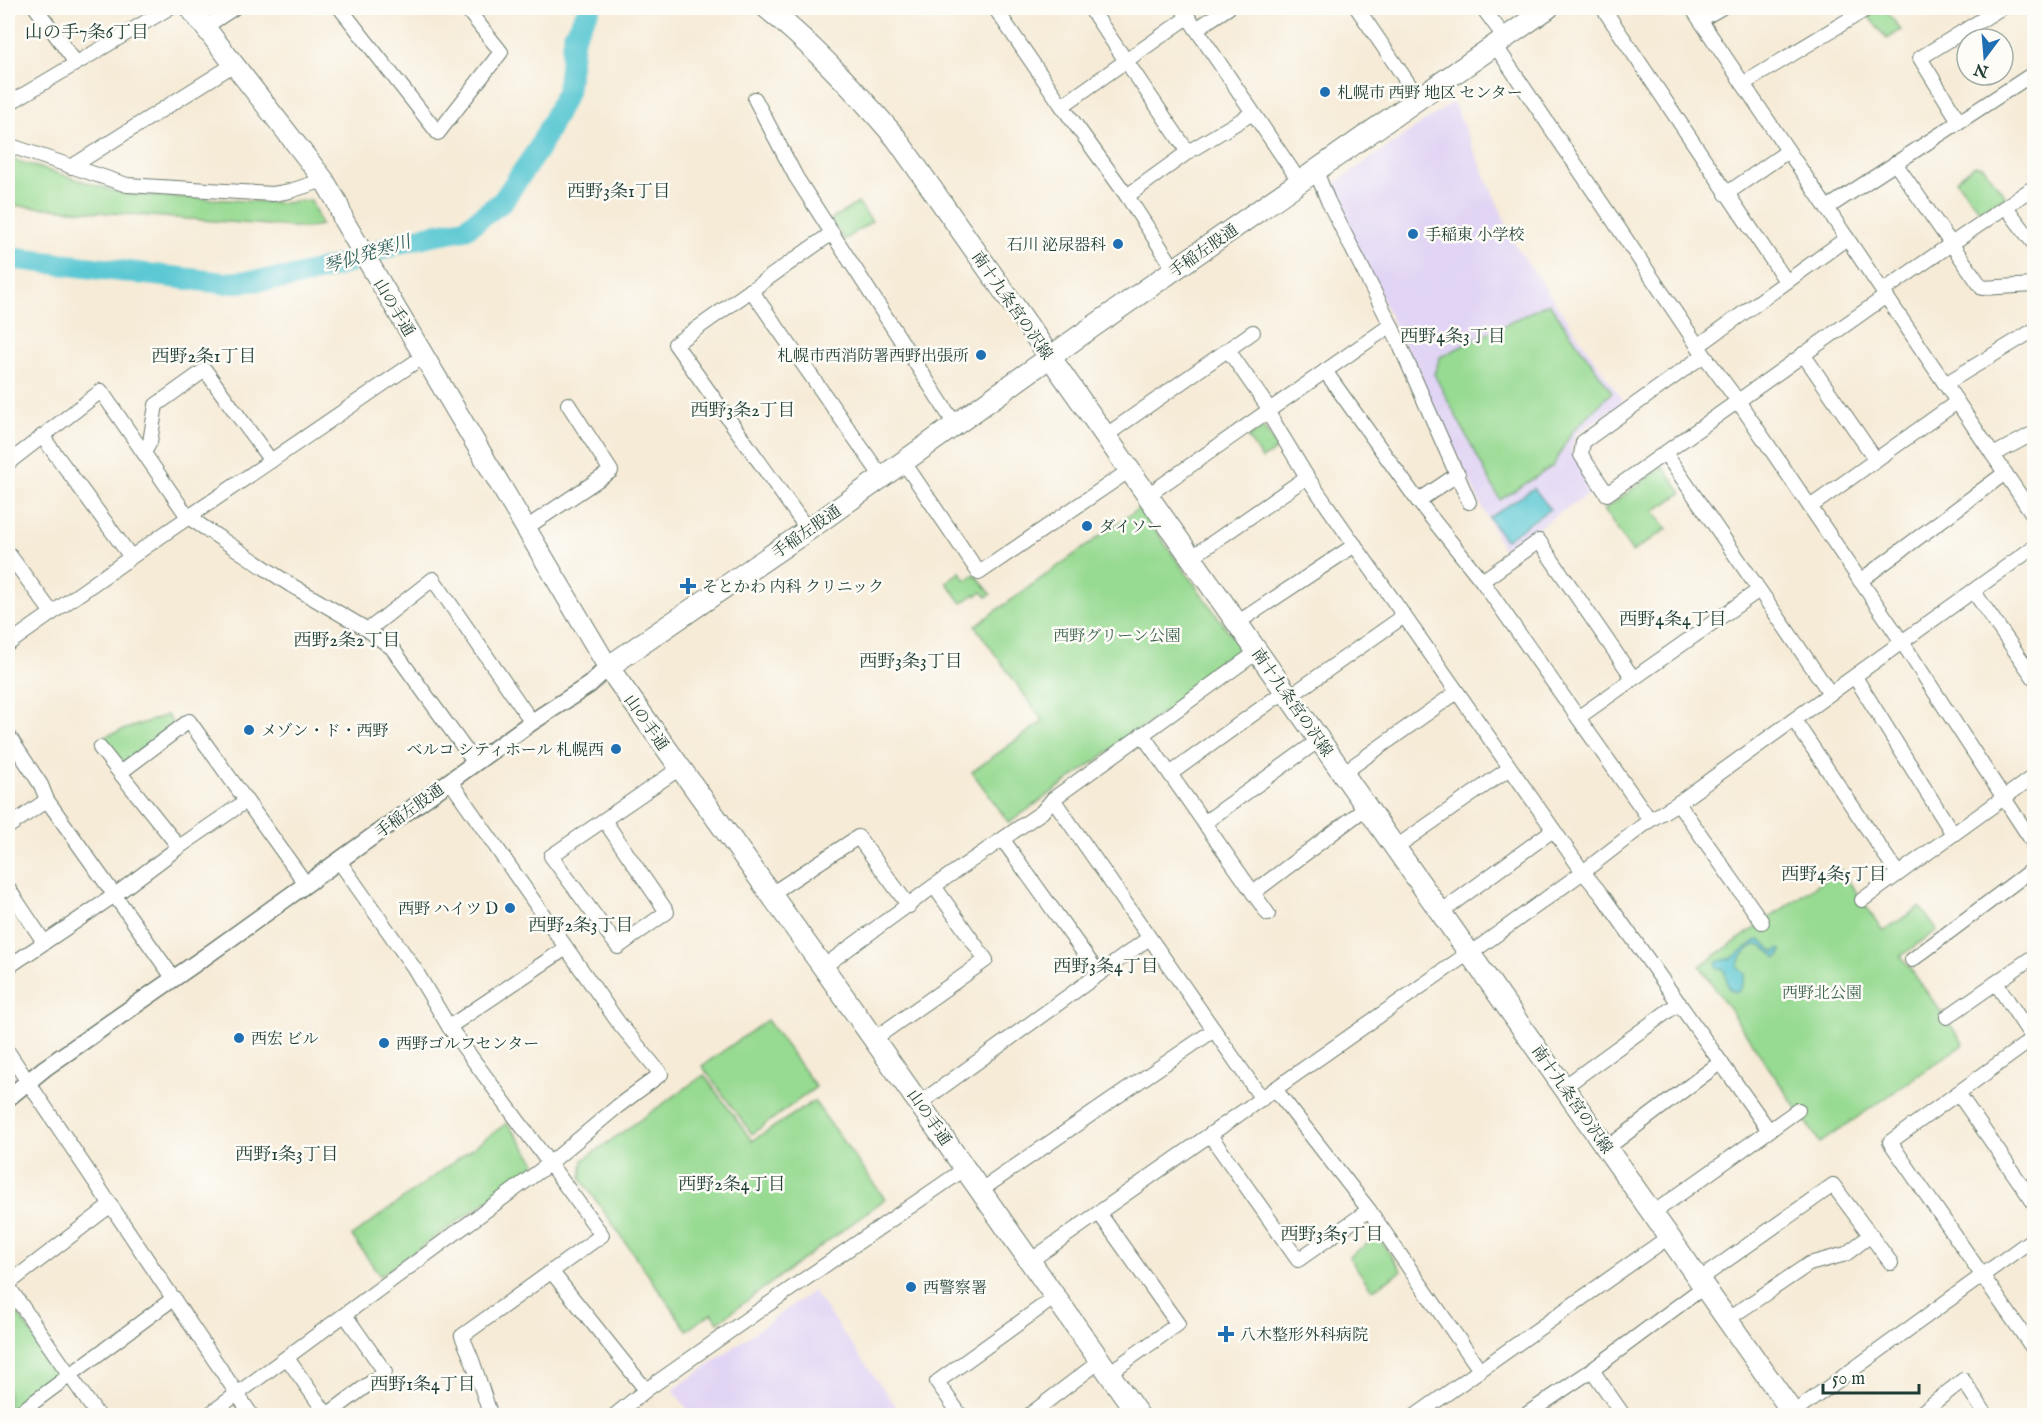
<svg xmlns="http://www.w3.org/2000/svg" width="2042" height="1423" font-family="'IM FELL English','Noto Serif JP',serif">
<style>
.built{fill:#e1d4f4}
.green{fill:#97da92;stroke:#5b8c63;stroke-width:1.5}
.water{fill:#5cc8d3;stroke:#3e8284;stroke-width:1.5}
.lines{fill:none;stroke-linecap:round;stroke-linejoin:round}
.river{stroke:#5cc8d3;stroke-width:22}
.minor-casing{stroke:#6a7a6d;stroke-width:16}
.tertiary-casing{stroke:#6a7a6d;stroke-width:19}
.secondary-casing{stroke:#6a7a6d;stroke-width:22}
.primary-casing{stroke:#6a7a6d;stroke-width:23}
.minor{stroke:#fff;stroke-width:14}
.tertiary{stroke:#fff;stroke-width:16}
.secondary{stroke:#fff;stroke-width:20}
.primary{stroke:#fff;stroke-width:21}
.poi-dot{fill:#1f6fb2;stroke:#fdfcf7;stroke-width:2}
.labels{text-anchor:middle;stroke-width:5;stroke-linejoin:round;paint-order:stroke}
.poi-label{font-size:16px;fill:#1f3d34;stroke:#fdfcf7;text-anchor:start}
.street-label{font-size:16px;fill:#1f3d34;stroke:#fdfcf7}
.park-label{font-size:16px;fill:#3d644c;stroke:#fdfcf7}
.neighbourhood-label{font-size:18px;fill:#1f3d34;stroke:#fdfcf7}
.water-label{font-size:18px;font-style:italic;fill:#2e605c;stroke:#fdfcf7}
</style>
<rect width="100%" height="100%" fill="#fdfcf7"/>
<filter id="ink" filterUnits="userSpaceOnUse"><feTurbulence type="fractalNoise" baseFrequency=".0167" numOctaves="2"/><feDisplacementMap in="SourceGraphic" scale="12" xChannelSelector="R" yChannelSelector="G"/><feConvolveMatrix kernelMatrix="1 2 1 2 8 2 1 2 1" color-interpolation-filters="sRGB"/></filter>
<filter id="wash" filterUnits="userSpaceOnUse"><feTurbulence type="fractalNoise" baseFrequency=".008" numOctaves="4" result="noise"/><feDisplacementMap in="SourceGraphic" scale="24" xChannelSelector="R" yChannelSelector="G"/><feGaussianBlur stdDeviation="1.35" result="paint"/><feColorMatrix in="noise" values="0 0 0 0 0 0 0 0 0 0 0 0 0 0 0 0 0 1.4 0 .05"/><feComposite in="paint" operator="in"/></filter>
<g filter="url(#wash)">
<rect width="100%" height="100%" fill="#f6ebd7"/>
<!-- built -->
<g class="built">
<path d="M1453,102L1516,246L1624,402L1577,433L1571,450L1593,491L1503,550L1328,188Z"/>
<path d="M813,1291L902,1415H692L673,1390Z"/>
</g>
<!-- green -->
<g class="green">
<path d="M1881,8H1884L1901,30L1887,39L1868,16Z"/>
<path d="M8,158L124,194L284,203L311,200L321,225L307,228L8,205Z"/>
<path d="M1975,165L1983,166L2006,197L1979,210L1956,180Z"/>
<path d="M858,203L872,221L844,240L830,220Z"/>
<path d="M1549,303L1612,392L1571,433L1553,466L1500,500L1434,374L1440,357Z"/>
<path d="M1263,427L1278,449L1262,459L1248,438Z"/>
<path d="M1661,468L1665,469L1682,493L1654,511L1667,529L1632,552L1604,510Z"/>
<path d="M1139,508L1245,654L1009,823L972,772L1043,721L975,626Z"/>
<path d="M960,572L966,580L975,574L991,594L987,597L982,592L976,596L975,594L962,603L946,582Z"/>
<path d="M167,715L174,725L122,763L102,737Z"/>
<path d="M1840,869L1883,931L1920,907L1937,930L1901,956L1964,1044L1820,1143L1700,966Z"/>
<path d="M767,1020L816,1087L752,1134L702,1066Z"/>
<path d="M704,1075L752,1141L814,1101L885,1199L718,1322L712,1313L687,1330L581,1179L583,1160Z"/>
<path d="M507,1123L535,1161L534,1168L380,1276L352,1236Z"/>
<path d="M1377,1236L1402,1271L1372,1290L1349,1257Z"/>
<path d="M8,1300L56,1368L53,1378L8,1411Z"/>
</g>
<!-- water -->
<g class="water">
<path d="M1534,488L1550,509L1505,540L1489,518Z"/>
<path d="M1760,940L1776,953L1778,949L1782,950L1780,956L1777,958C1772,954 1766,948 1761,946C1749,942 1740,958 1737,967L1745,974L1740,991L1735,992L1729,989L1724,970L1717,967L1716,962L1732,958L1756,941Z"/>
</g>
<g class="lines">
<!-- river -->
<path class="river" d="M8,258L224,283L289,278L337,266L399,243L427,236L465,229L502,202L539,148L567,92L574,35L590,8"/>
</g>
</g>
<g filter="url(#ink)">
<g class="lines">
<defs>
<g id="minor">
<path d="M36,8L76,63"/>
<path d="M340,8L438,133L501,52L466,8"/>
<path d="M995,8L1062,106L1127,196L1175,270"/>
<path d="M1090,8L1188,152"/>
<path d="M1182,8L1300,182"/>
<path d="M1357,8L1419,99"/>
<path d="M1483,8L1505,38"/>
<path d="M1603,8L1786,281"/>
<path d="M1692,8L2034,516"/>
<path d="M1700,20L1721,8"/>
<path d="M205,27L234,8"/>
<path d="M1196,29L1228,8"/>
<path d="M1495,45L1704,355L1738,401L1902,642L2034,844"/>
<path d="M1743,84L1868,8"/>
<path d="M755,99L796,177L956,426"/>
<path d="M8,104L169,8"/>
<path d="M1062,106L1188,17"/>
<path d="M1959,121L1920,58L2001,8"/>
<path d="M8,145L127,185L273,194L290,191L324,180"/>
<path d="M1895,163L1982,288L2034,285"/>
<path d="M71,167L233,65"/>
<path d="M1316,171L1328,201L1391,325L1469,502"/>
<path d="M1726,194L1788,151"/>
<path d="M1127,196L1188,152L1253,113"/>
<path d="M2006,207L2034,244"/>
<path d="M1827,208L2034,73"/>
<path d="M751,290L882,477"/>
<path d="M1883,291L2034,187"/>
<path d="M1698,346L1847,238"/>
<path d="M1228,350L1270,410"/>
<path d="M1803,354L1876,460"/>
<path d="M1704,355L1583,442L1581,455L1607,494L1886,296"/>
<path d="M1325,371L1418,501L1482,581L1650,820"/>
<path d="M1945,384L2034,330"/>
<path d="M1267,411L1307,477L1583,872L1602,895L1768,1129"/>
<path d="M42,436L131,557"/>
<path d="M1105,436L1253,332"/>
<path d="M144,453L150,442L156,405L205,370L271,461"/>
<path d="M1665,453L1830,693"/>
<path d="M1993,455L2034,433"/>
<path d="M903,461L979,573L1130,470"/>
<path d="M8,463L101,391L188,517L289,584L368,630L392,648L475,763"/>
<path d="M1148,495L1391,325"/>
<path d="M1418,501L1458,474"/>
<path d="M1810,507L1957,402"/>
<path d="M526,528L611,471L568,404"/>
<path d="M808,530L675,344L832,233"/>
<path d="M8,553L52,613"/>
<path d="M1192,557L1307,477"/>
<path d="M1482,581L1539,541L1633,678"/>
<path d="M1860,581L2005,473"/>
<path d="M1974,592L2034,678"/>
<path d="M1237,623L1355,545"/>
<path d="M368,630L433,579L532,722"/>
<path d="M8,644L164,534L424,356"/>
<path d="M1855,677L1953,834"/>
<path d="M1289,697L1404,616"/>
<path d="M1579,717L1759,590"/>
<path d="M1794,720L1898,874"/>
<path d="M1142,734L1268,914"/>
<path d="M8,735L41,785L47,800L174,979"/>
<path d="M100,748L179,847"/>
<path d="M121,772L189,721L306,884"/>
<path d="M1343,773L1457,692"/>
<path d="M1170,774L1285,691"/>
<path d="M1053,799L1262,1099"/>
<path d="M1678,803L1762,922"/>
<path d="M604,820L667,912L618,947L551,856L680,768"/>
<path d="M1204,823L1319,740"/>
<path d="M8,827L47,800"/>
<path d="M1003,840L1099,974"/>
<path d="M1396,847L1510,768"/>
<path d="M339,861L414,968L449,1027L602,1235L462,1336L472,1360L491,1416"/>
<path d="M8,888L44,942"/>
<path d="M1253,893L1367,807"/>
<path d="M771,894L858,837L909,906"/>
<path d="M1862,900L2034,776"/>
<path d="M1441,912L1553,830"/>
<path d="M1471,953L1583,872L1650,820L1678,803L2034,547"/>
<path d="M1912,960L2034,868"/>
<path d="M8,967L115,895L179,847L246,801"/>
<path d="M823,967L934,886L1042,812L1053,799L1257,652"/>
<path d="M1996,983L2034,1040"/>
<path d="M1947,1017L2034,956"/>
<path d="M449,1027L566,948"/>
<path d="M2034,1038L1890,1142L2034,1350"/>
<path d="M874,1039L986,960L934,886"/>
<path d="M8,1052L252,1416"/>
<path d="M1564,1087L1679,1003"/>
<path d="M1275,1089L1369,1210L1480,1370"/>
<path d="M1958,1093L2034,1203"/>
<path d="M920,1103L1149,938"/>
<path d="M1210,1135L1298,1260L1369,1210"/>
<path d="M1607,1148L1721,1062"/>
<path d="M981,1190L1214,1030"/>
<path d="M1099,1213L1178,1324L1109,1373"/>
<path d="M1653,1213L1798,1110"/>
<path d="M1030,1261L1470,952"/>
<path d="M551,1271L646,1390"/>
<path d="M1700,1279L1833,1185L1891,1263"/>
<path d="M8,1284L111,1205"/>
<path d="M8,1286L98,1416"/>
<path d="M1728,1319L1809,1264L1846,1254L1871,1235"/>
<path d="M287,1358L327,1415L385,1372L345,1315"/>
<path d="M1592,1370L1624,1416"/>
<path d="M1793,1413L2034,1238"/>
<path d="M15,1416L174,1298"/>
<path d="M207,1416L549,1164L618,1106L661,1074L618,1022L450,781"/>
<path d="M614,1416L646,1390L760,1310L966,1168"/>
<path d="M961,1416L937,1382L1055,1297"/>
<path d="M1028,1416L1100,1361"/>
<path d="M1415,1416L1670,1236"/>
<path d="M1524,1416L1592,1370L1705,1286"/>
<path d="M1917,1416L1963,1380L1987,1416"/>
</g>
<path id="tertiary" d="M8,1098L45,1068L206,956L532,722L589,685L608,667"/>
<path id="secondary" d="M190,8L324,180L337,202L344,221L608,667"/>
<g id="primary">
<path d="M767,8C815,47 856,91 896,138L1795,1416"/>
<path d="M1139,1416L823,967L608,667L808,530L1081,335L1548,8"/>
</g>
</defs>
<!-- minor casing -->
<use href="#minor" class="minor-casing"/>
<!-- tertiary casing -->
<use href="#tertiary" class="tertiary-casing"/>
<!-- secondary casing -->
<use href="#secondary" class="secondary-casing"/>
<!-- primary casing -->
<use href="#primary" class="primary-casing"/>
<!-- minor -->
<use href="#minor" class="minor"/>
<!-- tertiary -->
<use href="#tertiary" class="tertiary"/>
<!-- secondary -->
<use href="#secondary" class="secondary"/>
<!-- primary -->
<use href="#primary" class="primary"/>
</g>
</g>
<!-- markers -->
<g class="poi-dot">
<circle cx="1325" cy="92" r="6"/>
<circle cx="1413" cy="234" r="6"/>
<circle cx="1118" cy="244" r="6"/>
<circle cx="981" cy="355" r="6"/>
<circle cx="1087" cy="526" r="6"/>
<path d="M685 577h6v6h6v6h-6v6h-6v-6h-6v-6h6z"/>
<circle cx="249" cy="730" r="6"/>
<circle cx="616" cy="749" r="6"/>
<circle cx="510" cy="908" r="6"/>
<circle cx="239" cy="1038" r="6"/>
<circle cx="384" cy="1043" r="6"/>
<circle cx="911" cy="1287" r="6"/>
<path d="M1223 1325h6v6h6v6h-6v6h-6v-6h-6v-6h6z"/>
</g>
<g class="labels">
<!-- poi labels -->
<g class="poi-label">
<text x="1337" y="98">札幌市 西野 地区 センター</text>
<text x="1425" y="240">手稲東 小学校</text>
<text x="1106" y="250" text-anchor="end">石川 泌尿器科</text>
<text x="969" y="361" text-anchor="end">札幌市西消防署西野出張所</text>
<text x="1099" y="532">ダイソー</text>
<text x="702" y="592">そとかわ 内科 クリニック</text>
<text x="261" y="736">メゾン・ド・西野</text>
<text x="604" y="755" text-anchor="end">ベルコ シティホール 札幌西</text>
<text x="498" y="914" text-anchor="end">西野 ハイツ D</text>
<text x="251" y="1044">西宏 ビル</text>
<text x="396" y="1049">西野ゴルフセンター</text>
<text x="923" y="1293">西警察署</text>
<text x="1240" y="1340">八木整形外科病院</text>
</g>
<!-- street labels -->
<g class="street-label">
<text transform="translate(1203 250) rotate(-35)" y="6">手稲左股通</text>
<text transform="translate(1013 305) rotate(55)" y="6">南十九条宮の沢線</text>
<text transform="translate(395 307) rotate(59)" y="6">山の手通</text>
<text transform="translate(806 531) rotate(-35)" y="6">手稲左股通</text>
<text transform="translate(1293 702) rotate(55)" y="6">南十九条宮の沢線</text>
<text transform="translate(647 722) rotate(55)" y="6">山の手通</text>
<text transform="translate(409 810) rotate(-36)" y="6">手稲左股通</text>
<text transform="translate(1573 1099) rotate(55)" y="6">南十九条宮の沢線</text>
<text transform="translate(930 1117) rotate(55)" y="6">山の手通</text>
</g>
<!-- park labels -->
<g class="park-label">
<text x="1117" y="641">西野グリーン公園</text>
<text x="1822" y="998">西野北公園</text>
</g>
<!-- neighbourhood labels -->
<g class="neighbourhood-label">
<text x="87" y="38">山の手7条6丁目</text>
<text x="619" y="197">西野3条1丁目</text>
<text x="1453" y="342">西野4条3丁目</text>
<text x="204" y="362">西野2条1丁目</text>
<text x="743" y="416">西野3条2丁目</text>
<text x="1673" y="625">西野4条4丁目</text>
<text x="347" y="646">西野2条2丁目</text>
<text x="911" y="667">西野3条3丁目</text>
<text x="1834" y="880">西野4条5丁目</text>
<text x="581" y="931">西野2条3丁目</text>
<text x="1106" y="972">西野3条4丁目</text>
<text x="287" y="1160">西野1条3丁目</text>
<text x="732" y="1190">西野2条4丁目</text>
<text x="1332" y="1240">西野3条5丁目</text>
<text x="423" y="1390">西野1条4丁目</text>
</g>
<!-- water labels -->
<g class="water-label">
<text transform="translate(367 254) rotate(-17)" y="6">琴似発寒川</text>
</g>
</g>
<!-- margin -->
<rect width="2042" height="1423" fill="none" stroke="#fdfcf7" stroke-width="30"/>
<!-- north arrow -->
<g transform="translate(1985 57) rotate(196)"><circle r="28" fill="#fdfcf7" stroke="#a4b0a9" stroke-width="1.5"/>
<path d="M0-4.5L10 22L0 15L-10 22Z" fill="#1f6fb2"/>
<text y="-9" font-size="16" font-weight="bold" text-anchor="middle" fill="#1f3d34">N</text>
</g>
<!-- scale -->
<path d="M1823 1384v9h96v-9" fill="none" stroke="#1f3d34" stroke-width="3"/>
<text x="1832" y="1384" font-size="18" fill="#1f3d34" stroke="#fdfcf7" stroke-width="4.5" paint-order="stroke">50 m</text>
</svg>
